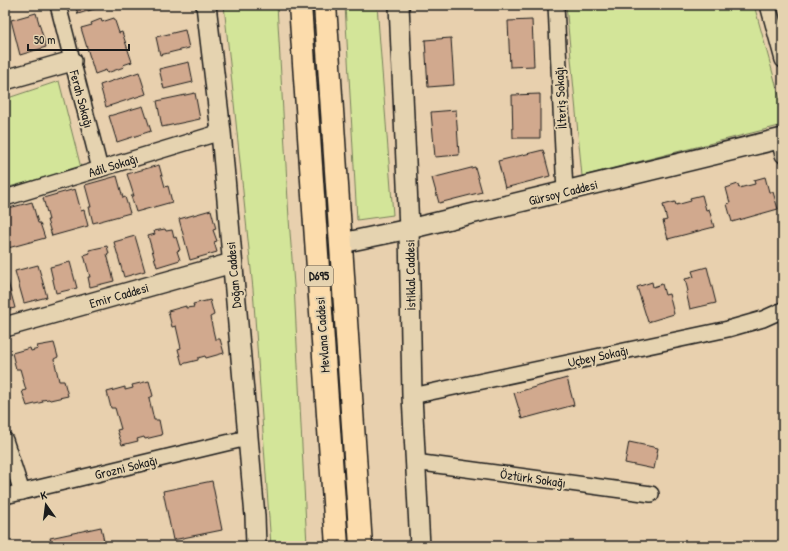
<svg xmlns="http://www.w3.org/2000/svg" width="788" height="551" font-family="'Patrick Hand',sans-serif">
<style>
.green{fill:#d3e599;stroke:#78805a}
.building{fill:#d1a98e;stroke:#1c1c1c}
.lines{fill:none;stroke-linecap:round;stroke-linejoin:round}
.minor-casing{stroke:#1c1c1c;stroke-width:18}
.tertiary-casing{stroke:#1c1c1c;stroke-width:22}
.primary-casing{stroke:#1c1c1c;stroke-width:25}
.minor{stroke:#e5d3b0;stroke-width:15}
.tertiary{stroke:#e5d3b0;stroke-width:19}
.primary{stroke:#fcdcac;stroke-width:22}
.labels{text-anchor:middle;stroke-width:4;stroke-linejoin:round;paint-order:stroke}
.shield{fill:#e5d3b0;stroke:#585348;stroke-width:1}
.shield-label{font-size:12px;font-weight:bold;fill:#1c1c1c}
.street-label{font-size:13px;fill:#1c1c1c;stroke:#e5d3b0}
</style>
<rect width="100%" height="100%" fill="#e8d0ae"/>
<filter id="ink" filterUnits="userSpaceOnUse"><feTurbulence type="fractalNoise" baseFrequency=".025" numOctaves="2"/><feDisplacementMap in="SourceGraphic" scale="8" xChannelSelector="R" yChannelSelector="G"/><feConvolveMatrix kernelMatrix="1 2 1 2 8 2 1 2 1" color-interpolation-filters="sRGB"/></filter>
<g filter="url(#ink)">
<!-- green -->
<g class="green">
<path d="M224,5H277L289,219L294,285L307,546H271L253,289Z"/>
<path d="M345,5H377L393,215L357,220Z"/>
<path d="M566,5H754L783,110V125L582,176Z"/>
<path d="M59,81L81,168L5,188V99Z"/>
</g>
<!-- building -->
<g class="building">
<path d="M75,5H107L78,14Z"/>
<path d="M36,13L46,47L20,55L11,20Z"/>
<path d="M114,18L119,33L122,32L132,62L123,65L124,67L107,73L106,70L95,74L81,28L92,25L91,23L101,19L102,22Z"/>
<path d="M532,20L534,66L510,67L508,21Z"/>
<path d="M185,30L189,48L160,55L156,37Z"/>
<path d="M451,38L454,85L428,87L425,40Z"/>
<path d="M5,43L9,58L5,59Z"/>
<path d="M189,62L193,82L164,89L159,69Z"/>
<path d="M139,72L146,94L106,107L100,85Z"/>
<path d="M195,93L200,119L162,127L157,101Z"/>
<path d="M540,94V138H513L512,95Z"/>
<path d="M143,106L151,131L117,142L109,116Z"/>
<path d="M456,110L459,155L435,157L431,112Z"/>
<path d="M543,150L550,176L505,188L498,161Z"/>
<path d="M159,165L165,187L168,186L172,202L136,212L131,196H134L127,174Z"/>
<path d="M475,167L482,192L439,203L432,178Z"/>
<path d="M117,176L123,198L125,197L130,213L93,223L89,207H91L85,185Z"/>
<path d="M765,177L769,192H773L778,209L732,222L727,204L730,203L726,188L738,184L739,188L755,184L754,180Z"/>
<path d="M75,189L81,211L84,210L88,226L52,236L47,220H49L43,198Z"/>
<path d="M702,195L706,210L709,209L714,227L668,239L663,221L667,220L663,205L675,202L676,205L691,201L690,198Z"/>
<path d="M32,202L38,223H40L45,238L8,248L5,237V209Z"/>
<path d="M211,210L216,229L213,230L217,241L214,242L217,252L190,260L179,219Z"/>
<path d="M165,229L166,231L172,230L174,238L176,237L180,250L177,251L180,260L157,267L148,236L155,234L154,231Z"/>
<path d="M135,236L145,271L124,277L114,242Z"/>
<path d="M107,246L109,254H107L114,281L90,287L88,277H90L84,255L90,253L89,250Z"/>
<path d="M70,262L77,288L56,293L50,267Z"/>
<path d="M38,265L47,297L24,303L15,271Z"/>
<path d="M707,267L716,303L690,309L686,292L688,291L685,279L694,277L692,271Z"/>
<path d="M5,271L15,308L5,310Z"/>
<path d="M652,282L653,287L662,284L665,295L669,294L674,314L648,322L637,287Z"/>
<path d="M210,300L214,315L210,317L215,339H220L224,353L206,358L205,356L198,358V360L182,364L178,349L181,348L176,326L172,327L168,311L186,306V308L194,307L193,304Z"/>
<path d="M54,343L58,357L54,359L59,381H64L68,396L50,400L49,399L42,400L43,402L27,406L22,391L26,390L20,369H16L12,353L30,348L31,351L38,349L37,346Z"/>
<path d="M567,378L574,405L522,419L514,393Z"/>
<path d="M149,381L153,396L149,398L154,420H159L162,435L145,439L144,437L137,439L138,441L122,445L117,430L121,429L115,408H111L107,392L125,387V390L133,388L132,385Z"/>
<path d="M629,442L658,448L654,469L625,463Z"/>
<path d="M212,481L222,530L173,540L163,491Z"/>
<path d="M101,527L105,546H52L50,538Z"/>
</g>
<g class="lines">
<defs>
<g id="minor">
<path d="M58,5L100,169"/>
<path d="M556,5L565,192"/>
<path d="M768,5L783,60"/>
<path d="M779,140L783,155"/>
<path d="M5,198L221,132"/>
<path d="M412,396L728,329L763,319L783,310"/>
<path d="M5,440L22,492"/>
<path d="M415,462L651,494"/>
<path d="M5,496L247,438"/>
</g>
<g id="tertiary">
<path d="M206,5L221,132L255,516L256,546"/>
<path d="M399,5L409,229L412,396L420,546"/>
<path d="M5,80L72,61"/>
<path d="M342,243L409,229L783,138"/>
<path d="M5,327L232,263"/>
</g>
<g id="primary">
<path d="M300,5L337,546"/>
<path d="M325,5L361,546"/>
</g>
</defs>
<!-- minor casing -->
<use href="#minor" class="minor-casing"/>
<!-- tertiary casing -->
<use href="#tertiary" class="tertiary-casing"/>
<!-- primary casing -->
<use href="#primary" class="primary-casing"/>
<!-- minor -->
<use href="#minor" class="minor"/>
<!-- tertiary -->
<use href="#tertiary" class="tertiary"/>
<!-- primary -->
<use href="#primary" class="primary"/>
</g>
</g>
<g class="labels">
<!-- shield labels -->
<rect class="shield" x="305" y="266" width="28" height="20" rx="3"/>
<g class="shield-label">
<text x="319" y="280">D695</text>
</g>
<!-- street labels -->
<g class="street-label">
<text transform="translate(560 98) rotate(-93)" y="5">İlteriş Sokağı</text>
<text transform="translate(82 99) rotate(75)" y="5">Ferah Sokağı</text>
<text transform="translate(113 165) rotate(-17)" y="5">Adil Sokağı</text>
<text transform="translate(563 192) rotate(-14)" y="5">Gürsoy Caddesi</text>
<text transform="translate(233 275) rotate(-95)" y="5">Doğan Caddesi</text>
<text transform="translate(410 275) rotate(-91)" y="5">İstiklal Caddesi</text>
<text transform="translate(119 295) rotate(-16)" y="5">Emir Caddesi</text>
<text transform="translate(322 335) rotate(-94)" y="5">Mevlana Caddesi</text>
<text transform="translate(598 356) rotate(-12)" y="5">Uçbey Sokağı</text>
<text transform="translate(126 467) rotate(-14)" y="5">Grozni Sokağı</text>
<text transform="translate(533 478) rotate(8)" y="5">Öztürk Sokağı</text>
</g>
</g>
<!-- margin -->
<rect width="788" height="551" fill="none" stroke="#e5d3b0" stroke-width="20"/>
<rect x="10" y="10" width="768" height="531" fill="none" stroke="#1c1c1c" stroke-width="1.5" filter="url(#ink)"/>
<!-- north arrow -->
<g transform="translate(46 505) rotate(346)" stroke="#e5d3b0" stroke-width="3" paint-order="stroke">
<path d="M0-3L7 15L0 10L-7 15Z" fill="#1c1c1c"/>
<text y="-6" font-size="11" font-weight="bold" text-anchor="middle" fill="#1c1c1c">K</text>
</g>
<!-- scale -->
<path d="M28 44v6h101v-6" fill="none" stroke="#1c1c1c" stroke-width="2"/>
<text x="34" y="44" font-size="12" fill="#1c1c1c" stroke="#e5d3b0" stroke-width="3" paint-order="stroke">50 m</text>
</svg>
